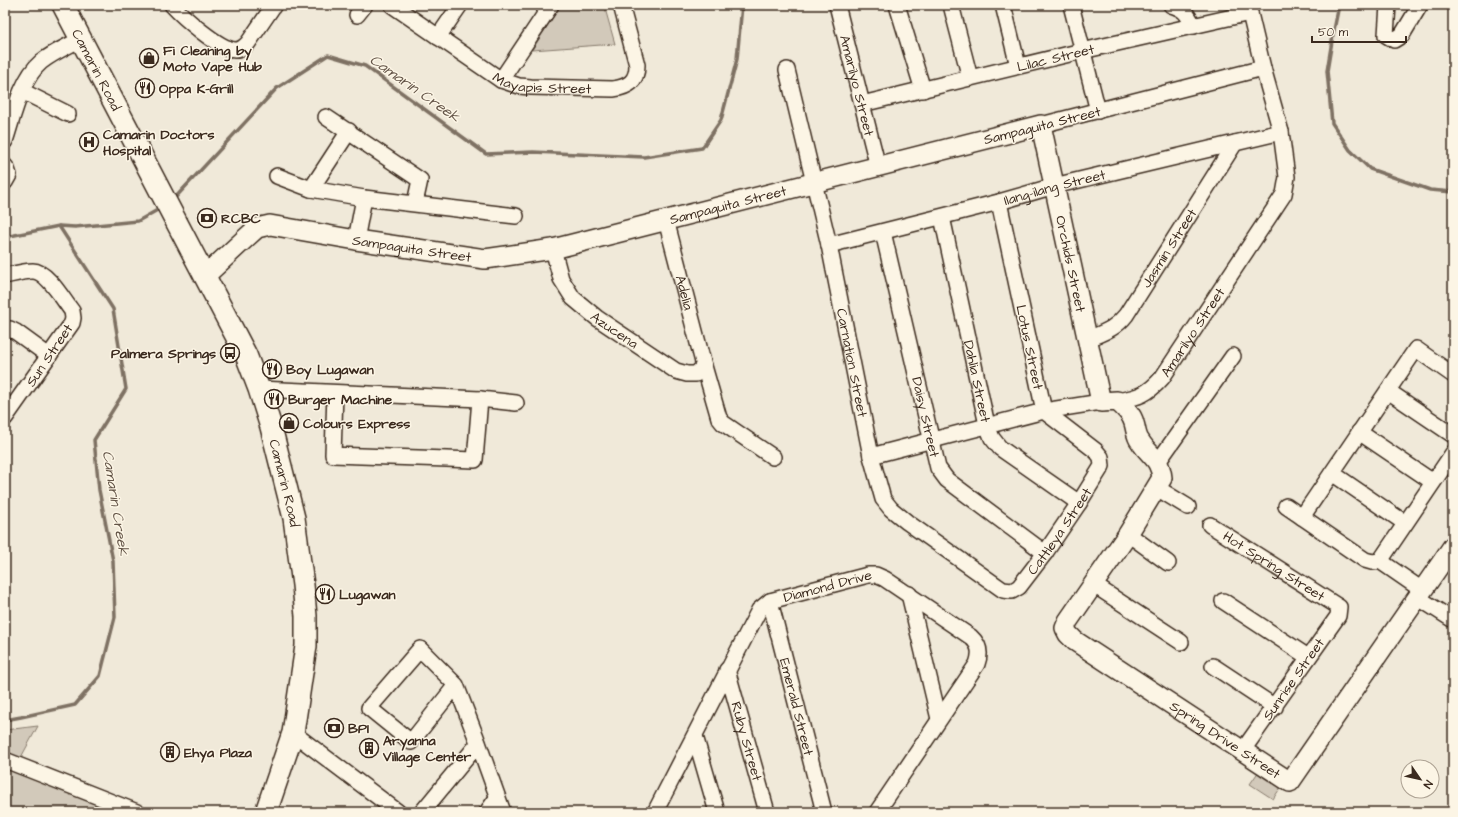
<svg xmlns="http://www.w3.org/2000/svg" width="1458" height="817" font-family="'Architects Daughter',sans-serif">
<style>
.green{fill:#d2c9ba;stroke:#867a6c}
.lines{fill:none;stroke-linecap:round;stroke-linejoin:round}
.stream{stroke:#7e7163;stroke-width:3.5}
.minor-casing{stroke:#3b2a1e;stroke-width:18}
.tertiary-casing{stroke:#3b2a1e;stroke-width:22}
.secondary-casing{stroke:#3b2a1e;stroke-width:24}
.minor{stroke:#fcf5e5;stroke-width:15}
.tertiary{stroke:#fcf5e5;stroke-width:19}
.secondary{stroke:#fcf5e5;stroke-width:21}
.labels{text-anchor:middle;stroke-width:3;stroke-linejoin:round;paint-order:stroke}
.poi-label{font-size:14px;font-weight:bold;fill:#3b2a1e;stroke:#fcf5e5;text-anchor:start}
.street-label{font-size:14px;fill:#3b2a1e;stroke:#fcf5e5}
.water-label{font-size:15px;font-style:italic;fill:#625346;stroke:#fcf5e5}
</style>
<rect width="100%" height="100%" fill="#f0e9d9"/>
<filter id="ink" filterUnits="userSpaceOnUse"><feTurbulence type="fractalNoise" baseFrequency=".025" numOctaves="2"/><feDisplacementMap in="SourceGraphic" scale="8" xChannelSelector="R" yChannelSelector="G"/><feConvolveMatrix kernelMatrix="1 2 1 2 8 2 1 2 1" color-interpolation-filters="sRGB"/></filter>
<g filter="url(#ink)">
<!-- green -->
<g class="green">
<path d="M561,5H604L615,44L532,50Z"/>
<path d="M38,726L19,761L100,793L92,812H5V730Z"/>
<path d="M1261,768L1283,784L1273,799L1250,784Z"/>
</g>
<g class="lines">
<!-- stream -->
<g class="stream">
<path d="M1339,5L1333,35L1327,71L1332,123L1350,150L1370,169L1430,190L1453,192"/>
<path d="M173,200L277,88L328,55L365,66L486,154L533,152L644,157L702,148L721,120L737,59L742,5"/>
<path d="M5,237L59,226L75,227L138,221L161,208"/>
<path d="M5,720L21,717L75,705L100,676L115,617L113,561L99,490L94,440L126,389L113,309L59,226"/>
</g>
<defs>
<g id="minor">
<path d="M172,5C183,17 219,49 235,50C241,50 244,47 248,43L274,5"/>
<path id="s1" d="M392,5L501,80L519,86L531,87L613,89C628,87 637,82 637,65L621,5"/>
<path id="s2" d="M837,5L878,167"/>
<path d="M897,5L923,90"/>
<path d="M951,5L970,78"/>
<path d="M1003,5L1018,66"/>
<path d="M1071,5L1098,111"/>
<path d="M1171,5C1185,9 1187,14 1194,26"/>
<path d="M1388,5L1386,35L1394,40L1402,35L1420,5"/>
<path d="M357,15L365,5"/>
<path d="M438,37L460,5"/>
<path id="s3" d="M787,70L829,245L871,456L883,499L891,509L907,522L1003,590L1012,591L1019,587L1045,553L1079,503L1102,466L1101,457L1096,451L1044,411L999,202"/>
<path d="M501,80L551,5"/>
<path d="M22,91L68,114"/>
<path id="s4" d="M862,104L1082,51L1250,13"/>
<path d="M326,117L420,180L415,203"/>
<path d="M1041,125L1263,68"/>
<path d="M5,141C13,117 21,79 41,62C52,53 68,46 81,39"/>
<path d="M5,166L7,169L9,175L5,182"/>
<path d="M277,176L311,189L364,198L516,216"/>
<path d="M311,189L349,131"/>
<path id="s5" d="M942,217L987,425L992,438L1000,448L1079,503"/>
<path id="s6" d="M666,220L704,366L719,418L723,423L773,457"/>
<path id="s7" d="M883,232L938,468L947,480L1045,553"/>
<path d="M356,240L364,198"/>
<path id="s8" d="M829,245L999,202L1054,186L1281,132"/>
<path id="s9" d="M553,249L561,279L573,298L597,318L676,371L687,374H696L704,366"/>
<path d="M5,276C14,274 24,271 33,271C47,271 64,301 72,311L73,318L72,323L5,418"/>
<path d="M5,331L10,329L16,332L49,356"/>
<path id="s10" d="M1088,339C1104,332 1115,329 1126,315L1235,143"/>
<path d="M259,389L480,399L516,403"/>
<path d="M1388,391L1453,435"/>
<path d="M335,393L333,455L475,460L480,399"/>
<path id="s11" d="M1117,401C1139,397 1147,395 1162,378L1284,194L1287,177L1281,132L1263,68L1248,5"/>
<path d="M1359,432L1433,482"/>
<path d="M871,456L1044,411L1101,402"/>
<path d="M1158,462L1233,356"/>
<path d="M1332,473L1405,523"/>
<path d="M1157,488L1188,507"/>
<path d="M1286,506L1365,560L1372,562L1380,561L1453,453"/>
<path d="M1302,517L1416,349L1453,375"/>
<path id="s12" d="M1210,525L1339,607L1338,616L1243,750"/>
<path d="M1128,534L1168,563"/>
<path d="M1380,561L1422,590"/>
<path d="M1094,585L1181,642"/>
<path d="M909,594L939,719"/>
<path d="M1417,597L1453,620"/>
<path id="s13" d="M770,601L824,812"/>
<path d="M1223,601L1308,657"/>
<path d="M1213,666L1275,707"/>
<path id="s14" d="M727,670L767,812"/>
<path d="M456,685L411,742L369,708L420,649L456,685L476,737L503,812"/>
<path d="M293,733L398,812"/>
<path d="M695,736L717,812"/>
<path d="M5,760L137,812"/>
<path d="M422,812L478,744"/>
<path d="M487,812L497,798"/>
<path id="s15" d="M655,812L759,610L770,601L868,575H876L885,579L971,637C980,645 981,653 977,664L877,812"/>
</g>
<g id="tertiary">
<path id="s16" d="M205,276L247,237L257,228L270,225L356,240L485,259L553,249L1041,125L1101,402L1117,401C1124,407 1132,414 1134,423C1136,429 1136,436 1140,441C1150,457 1160,458 1162,478L1128,534L1068,621L1065,628L1068,634L1075,641L1290,782L1453,546"/>
</g>
<g id="secondary">
<path id="s17" d="M63,5L246,355L259,389L271,427L294,518L303,585L306,616V646L293,733L266,812"/>
</g>
</defs>
<!-- minor casing -->
<use href="#minor" class="minor-casing"/>
<!-- tertiary casing -->
<use href="#tertiary" class="tertiary-casing"/>
<!-- secondary casing -->
<use href="#secondary" class="secondary-casing"/>
<!-- minor -->
<use href="#minor" class="minor"/>
<!-- tertiary -->
<use href="#tertiary" class="tertiary"/>
<!-- secondary -->
<use href="#secondary" class="secondary"/>
</g>
</g>
<!-- icons -->
<defs>
<symbol id="shop-ring" viewBox="-11 -11 22 22"><circle r="9.5" fill="#fcf5e5" stroke="#3b2a1e" stroke-width="1.5"/><path d="M-5-2.5h2.3a2.7 3.5 0 0 1 5.4 0H5L5.5 6h-11ZM-1.5-2.5h3a1.5 2.3 0 0 0-3 0Z" fill="#3b2a1e"/></symbol>
<symbol id="restaurant-ring" viewBox="-11 -11 22 22"><circle r="9.5" fill="#fcf5e5" stroke="#3b2a1e" stroke-width="1.5"/><path d="M-5-6h1v4h1v-4h1v4h1v-4h1v5L-1.5 .5V6h-2V.5L-5-1ZM5-6V6H3V1.5H1.5Q1.5-4 5-6Z" fill="#3b2a1e"/></symbol>
<symbol id="hospital-ring" viewBox="-11 -11 22 22"><circle r="9.5" fill="#fcf5e5" stroke="#3b2a1e" stroke-width="1.5"/><path d="M-5-5h3v3.5h4V-5h3V5h-3V1.5h-4V5h-3Z" fill="#3b2a1e"/></symbol>
<symbol id="bank-ring" viewBox="-11 -11 22 22"><circle r="9.5" fill="#fcf5e5" stroke="#3b2a1e" stroke-width="1.5"/><path d="M-6-4H6V4H-6ZM0-2.3a2.3 2.3 0 1 0 0 4.6a2.3 2.3 0 1 0 0-4.6Z" fill="#3b2a1e"/></symbol>
<symbol id="bus-ring" viewBox="-11 -11 22 22"><circle r="9.5" fill="#fcf5e5" stroke="#3b2a1e" stroke-width="1.5"/><path d="M-5-6H5V4H4V6H2V4H-2V6H-4V4H-5ZM-3.5-4V0h7V-4ZM-3.5 1.2v1.5H-2V1.2ZM2 1.2v1.5H3.5V1.2Z" fill="#3b2a1e"/></symbol>
<symbol id="building-ring" viewBox="-11 -11 22 22"><circle r="9.5" fill="#fcf5e5" stroke="#3b2a1e" stroke-width="1.5"/><path d="M-4-6H4V6H1V3H-1V6H-4ZM-2.5-4.3h1.7v1.8h-1.7ZM.8-4.3h1.7v1.8H.8ZM-2.5-1h1.7V.8h-1.7ZM.8-1h1.7V.8H.8Z" fill="#3b2a1e"/></symbol>
</defs>
<g fill-rule="evenodd">
<use href="#shop-ring" x="138" y="47" width="22" height="22"/>
<use href="#restaurant-ring" x="134" y="77" width="22" height="22"/>
<use href="#hospital-ring" x="78" y="131" width="22" height="22"/>
<use href="#bank-ring" x="196" y="207" width="22" height="22"/>
<use href="#bus-ring" x="219" y="342" width="22" height="22"/>
<use href="#restaurant-ring" x="261" y="358" width="22" height="22"/>
<use href="#restaurant-ring" x="263" y="388" width="22" height="22"/>
<use href="#shop-ring" x="278" y="412" width="22" height="22"/>
<use href="#restaurant-ring" x="314" y="583" width="22" height="22"/>
<use href="#bank-ring" x="323" y="717" width="22" height="22"/>
<use href="#building-ring" x="358" y="737" width="22" height="22"/>
<use href="#building-ring" x="159" y="741" width="22" height="22"/>
</g>
<g class="labels">
<!-- poi labels -->
<g class="poi-label">
<text x="163" y="55">Fi Cleaning by<tspan x="163" dy="16">Moto Vape Hub</tspan></text>
<text x="159" y="93">Oppa K-Grill</text>
<text x="103" y="139">Camarin Doctors<tspan x="103" dy="16">Hospital</tspan></text>
<text x="221" y="223">RCBC</text>
<text x="216" y="358" text-anchor="end">Palmera Springs</text>
<text x="286" y="374">Boy Lugawan</text>
<text x="288" y="404">Burger Machine</text>
<text x="303" y="428">Colours Express</text>
<text x="339" y="599">Lugawan</text>
<text x="348" y="733">BPI</text>
<text x="383" y="745">Aryanna<tspan x="383" dy="16">Village Center</tspan></text>
<text x="184" y="757">Ehya Plaza</text>
</g>
<!-- street labels -->
<g class="street-label">
<text dy="5" stroke="none"><textPath href="#s4" startOffset="199">Lilac Street</textPath></text>
<text dy="5" stroke="none"><textPath href="#s17" startOffset="73">Camarin Road</textPath></text>
<text dy="5" stroke="none"><textPath href="#s1" startOffset="174">Mayapis Street</textPath></text>
<text dy="5" stroke="none"><textPath href="#s2" startOffset="83">Amarilyo Street</textPath></text>
<text transform="translate(1042 125) rotate(-14)" y="5">Sampaguita Street</text>
<text dy="5" stroke="none"><textPath href="#s8" startOffset="233">Ilang-ilang Street</textPath></text>
<text dy="5" stroke="none"><textPath href="#s16" startOffset="551">Sampaguita Street</textPath></text>
<text dy="5" stroke="none"><textPath href="#s16" startOffset="228">Sampaguita Street</textPath></text>
<text dy="5" stroke="none"><textPath href="#s10" startOffset="125">Jasmin Street</textPath></text>
<text dy="5" stroke="none"><textPath href="#s16" startOffset="1016">Orchids Street</textPath></text>
<text dy="5" stroke="none"><textPath href="#s6" startOffset="75">Adelia</textPath></text>
<text dy="5" stroke="none"><textPath href="#s9" startOffset="106">Azucena</textPath></text>
<text dy="5" stroke="none"><textPath href="#s11" startOffset="107">Amarilyo Street</textPath></text>
<text transform="translate(1030 347) rotate(78)" y="5">Lotus Street</text>
<text transform="translate(49 355) rotate(-56)" y="5">Sun Street</text>
<text dy="5" stroke="none"><textPath href="#s3" startOffset="300">Carnation Street</textPath></text>
<text dy="5" stroke="none"><textPath href="#s5" startOffset="168">Dahlia Street</textPath></text>
<text dy="5" stroke="none"><textPath href="#s7" startOffset="190">Daisy Street</textPath></text>
<text dy="5" stroke="none"><textPath href="#s17" startOffset="529">Camarin Road</textPath></text>
<text dy="5" stroke="none"><textPath href="#s3" startOffset="677">Cattleya Street</textPath></text>
<text dy="5" stroke="none"><textPath href="#s12" startOffset="76">Hot Spring Street</textPath></text>
<text dy="5" stroke="none"><textPath href="#s15" startOffset="301">Diamond Drive</textPath></text>
<text transform="translate(1293 679) rotate(-55)" y="5">Sunrise Street</text>
<text dy="5" stroke="none"><textPath href="#s13" startOffset="109">Emerald Street</textPath></text>
<text dy="5" stroke="none"><textPath href="#s16" startOffset="1640">Spring Drive Street</textPath></text>
<text dy="5" stroke="none"><textPath href="#s14" startOffset="74">Ruby Street</textPath></text>
</g>
<!-- water labels -->
<g class="water-label">
<text transform="translate(415 88) rotate(35)" y="5">Camarin Creek</text>
<text transform="translate(116 503) rotate(81)" y="5">Camarin Creek</text>
</g>
</g>
<!-- margin -->
<rect width="1458" height="817" fill="none" stroke="#fcf5e5" stroke-width="20"/>
<rect x="10" y="10" width="1438" height="797" fill="none" stroke="#3b2a1e" stroke-width="1.5" filter="url(#ink)"/>
<!-- north arrow -->
<g transform="translate(1420 779) rotate(124)"><circle r="19" fill="#fcf5e5" stroke="#afa495"/>
<path d="M0-3L7 15L0 10L-7 15Z" fill="#3b2a1e"/>
<text y="-6" font-size="11" font-weight="bold" text-anchor="middle" fill="#3b2a1e">N</text>
</g>
<!-- scale -->
<path d="M1312 36v6h94v-6" fill="none" stroke="#3b2a1e" stroke-width="2"/>
<text x="1318" y="36" font-size="12" fill="#3b2a1e" stroke="#fcf5e5" stroke-width="3" paint-order="stroke">50 m</text>
</svg>
